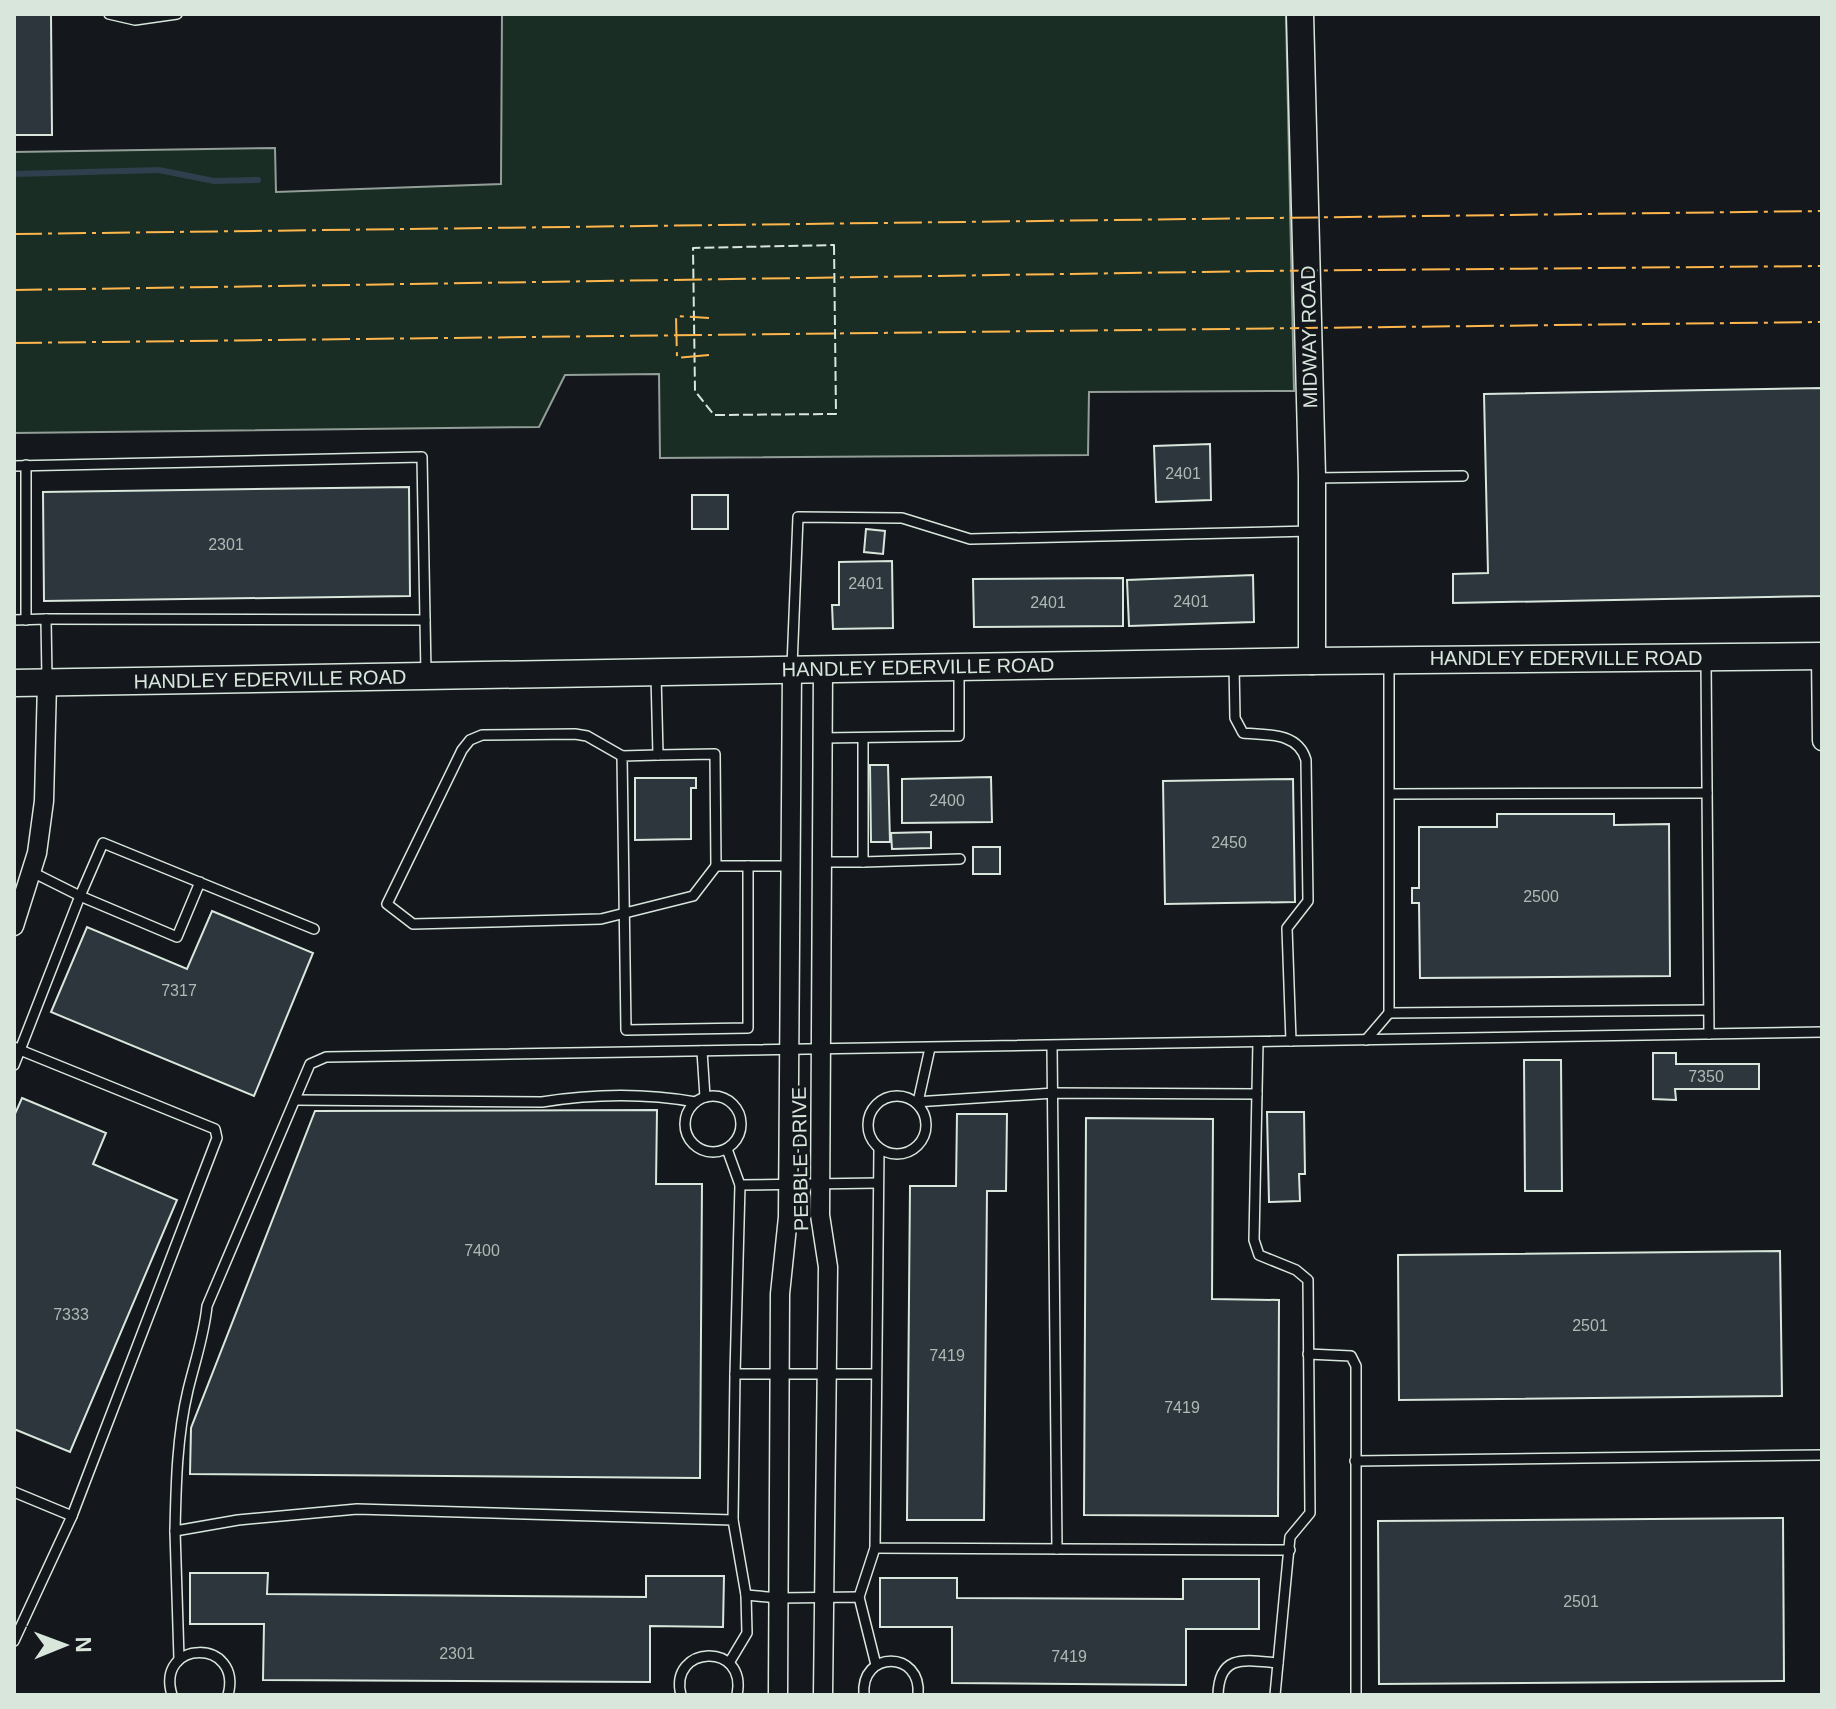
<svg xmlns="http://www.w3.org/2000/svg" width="1836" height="1709" font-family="Arial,sans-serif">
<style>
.green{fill:#1a2d24;stroke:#939e99;stroke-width:2}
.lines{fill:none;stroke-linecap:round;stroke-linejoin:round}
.stream{stroke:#2f3f4d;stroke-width:6}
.building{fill:#2c363c;stroke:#d8e6dc;stroke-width:2}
.service-casing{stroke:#d8e6dc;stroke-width:12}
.minor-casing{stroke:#d8e6dc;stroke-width:21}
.secondary-casing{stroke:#d8e6dc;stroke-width:29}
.service{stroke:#14181c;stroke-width:9}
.minor{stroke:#14181c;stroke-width:18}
.secondary{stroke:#14181c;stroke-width:26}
.fence{stroke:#d8e6dc;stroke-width:2;stroke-dasharray:10 4;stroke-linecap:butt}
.power{stroke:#ffb74d;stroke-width:2;stroke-dasharray:28 6 4 6;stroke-linecap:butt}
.labels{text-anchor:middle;stroke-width:6;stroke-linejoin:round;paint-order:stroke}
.number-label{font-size:16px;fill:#adbab4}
.street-label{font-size:20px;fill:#d8e6dc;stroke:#14181c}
</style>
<rect width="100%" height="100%" fill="#14181c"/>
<!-- green -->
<path class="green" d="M502,14H1286L1294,391L1089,392L1088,455L660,458L659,374L565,375L539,427L14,433V152L275,148L276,192L501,184Z"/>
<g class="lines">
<!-- stream -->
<path class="stream" d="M14,174L159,170L214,181L258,180"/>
</g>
<!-- building -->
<g class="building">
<path d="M14,14H51L52,135H14Z"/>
<path d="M1822,388V596L1453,603V574L1488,573L1484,394Z"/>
<path d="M1210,444L1211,500L1156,502L1154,446Z"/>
<path d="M409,487L410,596L44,601L43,492Z"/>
<rect x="692" y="495" width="36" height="34"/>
<path d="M866,529L885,531L883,554L864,552Z"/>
<path d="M892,561L893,628L833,629L832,605H839V562Z"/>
<path d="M1253,575L1254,622L1129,626L1127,580Z"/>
<path d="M1123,578V626L974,627L973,579Z"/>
<path d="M870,765H888L890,842H871Z"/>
<path d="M991,777L992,822L902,823V779Z"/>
<path d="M635,778H696V788H691V839L635,840Z"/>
<path d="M1293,779L1295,902L1165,904L1163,781Z"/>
<path d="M1497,814H1614V825L1669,824L1670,976L1420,978L1419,903H1412V888H1419V827H1497Z"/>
<path d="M931,832V848L892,849L891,833Z"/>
<rect x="973" y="847" width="27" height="27"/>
<path d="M212,911L313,953L254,1096L51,1012L87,927L187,969Z"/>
<path d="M1653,1053H1676V1064H1759V1089H1675L1676,1100L1653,1099Z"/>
<path d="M1524,1060H1561L1562,1191H1525Z"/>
<path d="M22,1098L106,1133L93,1164L177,1200L70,1452L14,1429V1116Z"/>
<path d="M657,1110L656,1184H702L700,1478L190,1474L191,1428L315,1111Z"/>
<path d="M1267,1112H1304L1305,1174H1299L1300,1201L1269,1202Z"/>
<path d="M957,1114H1007L1006,1191H987L984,1520H907L910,1186H956Z"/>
<path d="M1086,1118L1213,1119L1212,1299L1279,1300L1278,1516L1084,1515Z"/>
<path d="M1780,1251L1782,1396L1399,1400L1398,1255Z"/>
<path d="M1783,1518L1784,1681L1379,1684L1378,1521Z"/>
<path d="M190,1573H268L267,1594L646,1597V1576H724L723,1627L650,1626V1682L263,1680L264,1624H190Z"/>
<path d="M880,1578H957V1598L1183,1599V1579H1259V1629H1186V1685L952,1683V1627H880Z"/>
</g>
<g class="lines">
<defs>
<g id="service">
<path d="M109,14L135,20L177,14"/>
<path d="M14,466L422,457L426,673"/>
<path d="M1314,478L1463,476"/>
<path d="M46,619L425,620"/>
<path d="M14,620L46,619L47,679"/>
<path d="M26,620V465"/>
<path d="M1706,661L1709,1034"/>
<path d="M1234,665L1235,718L1243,733C1267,735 1298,732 1306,760L1308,901L1287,928L1291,1041"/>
<path d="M792,666L798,517L902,518L970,539L1311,531"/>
<path d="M656,675L658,755L715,754L716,866H790"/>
<path d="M823,738L959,736V667"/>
<path d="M863,738V862L960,859"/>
<path d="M658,755L622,756L626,1030L748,1028V866"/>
<path d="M622,756L587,736L575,734L482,735L470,740L462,750L387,904L413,924L601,919L693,896L716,866"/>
<path d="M1390,794L1707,793"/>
<path d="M822,862H863"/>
<path d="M200,882L177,937L80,896L103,843L314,929"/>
<path d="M1389,1013L1708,1010"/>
<path d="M1366,1040L1389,1013V664"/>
<path d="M1258,1042L1254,1240L1259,1255L1296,1270L1308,1280L1310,1513L1290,1537L1278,1663"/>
<path d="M1052,1046L1057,1549"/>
<path d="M14,1047L20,1050L80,896L32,872"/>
<path d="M702,1051L705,1097"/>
<path d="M14,1065L20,1050L215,1129L217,1138L72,1516L14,1641"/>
<circle cx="897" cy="1125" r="29"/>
<circle cx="713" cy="1124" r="28"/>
<path d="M295,1100L542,1102C592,1094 645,1093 695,1102"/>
<path d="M915,1102L1054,1093L1257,1094"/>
<path d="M918,1102L930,1048"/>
<path d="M727,1149L740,1185L735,1374"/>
<path d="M879,1149L875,1548L1290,1550"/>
<path d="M740,1185L878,1183"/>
<path d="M1308,1354L1351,1356L1356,1366V1695"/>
<path d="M1355,1461L1822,1455"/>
<path d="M14,1492L72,1516"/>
<path d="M733,1520L735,1374H876"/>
<path d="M175,1531L179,1659"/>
<path d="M746,1595L779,1598L859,1597L876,1665"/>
<path d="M859,1597L875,1548"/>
<path d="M729,1663L747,1633L746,1595L733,1520L357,1509L238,1520L175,1531C176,1484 177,1436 188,1390C195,1361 204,1336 207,1306L310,1064L326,1057L1822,1032"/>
<path d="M172,1695C155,1639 243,1638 228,1695"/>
<path d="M681,1695C668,1645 748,1641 737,1695"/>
<path d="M864,1695C860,1650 922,1650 918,1695"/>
<path d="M1218,1695C1219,1653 1246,1660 1278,1663L1275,1695"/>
</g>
<g id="minor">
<path d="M1821,656L1822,741"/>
<path d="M14,926L37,853L44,801L47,683"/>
<path d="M778,1695L780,1294L788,1217L792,669"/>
<path d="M823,1695L828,1267L820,1215L823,669"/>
</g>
<g id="secondary">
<path d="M1300,14L1312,476V661"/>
<path d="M14,683L1312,661L1822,656"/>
</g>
</defs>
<!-- service casing -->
<use href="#service" class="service-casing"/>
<!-- minor casing -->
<use href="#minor" class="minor-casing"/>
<!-- secondary casing -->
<use href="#secondary" class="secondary-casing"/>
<!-- service -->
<use href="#service" class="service"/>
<!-- minor -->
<use href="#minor" class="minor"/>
<!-- secondary -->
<use href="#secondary" class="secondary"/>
<!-- fence -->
<path class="fence" d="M834,245L836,414L714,415L695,391L693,248Z"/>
<!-- power -->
<g class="power">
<path d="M14,234L1822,211"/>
<path d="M14,290L1260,271L1822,266"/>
<path d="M14,343L1822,322"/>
<path d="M709,355L677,358L676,316L709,318"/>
</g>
</g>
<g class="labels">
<!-- number labels -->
<g class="number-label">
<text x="1183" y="479">2401</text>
<text x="226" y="550">2301</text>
<text x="866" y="589">2401</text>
<text x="1191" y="607">2401</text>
<text x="1048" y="608">2401</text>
<text x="947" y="806">2400</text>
<text x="1229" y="848">2450</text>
<text x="1541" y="902">2500</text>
<text x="179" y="996">7317</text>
<text x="1706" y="1082">7350</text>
<text x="482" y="1256">7400</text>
<text x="71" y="1320">7333</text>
<text x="1590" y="1331">2501</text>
<text x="947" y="1361">7419</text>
<text x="1182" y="1413">7419</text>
<text x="1581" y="1607">2501</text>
<text x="457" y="1659">2301</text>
<text x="1069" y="1662">7419</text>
</g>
<!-- street labels -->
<g class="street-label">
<text transform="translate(1309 337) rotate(-91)" y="7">MIDWAY ROAD</text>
<text x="1566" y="665">HANDLEY EDERVILLE ROAD</text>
<text transform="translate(918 667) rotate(-1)" y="7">HANDLEY EDERVILLE ROAD</text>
<text transform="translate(270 679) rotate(-1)" y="7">HANDLEY EDERVILLE ROAD</text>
<text transform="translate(800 1159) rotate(-91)" y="7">PEBBLE DRIVE</text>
</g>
</g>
<!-- border -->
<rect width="1836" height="1709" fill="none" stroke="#d8e6dc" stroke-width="32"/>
<!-- north arrow -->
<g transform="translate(64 1645) rotate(89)" stroke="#14181c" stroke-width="6" paint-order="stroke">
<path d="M0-6L14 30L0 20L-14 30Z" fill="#d8e6dc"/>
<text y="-12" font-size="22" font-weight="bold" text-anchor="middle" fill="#d8e6dc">N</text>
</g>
</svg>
